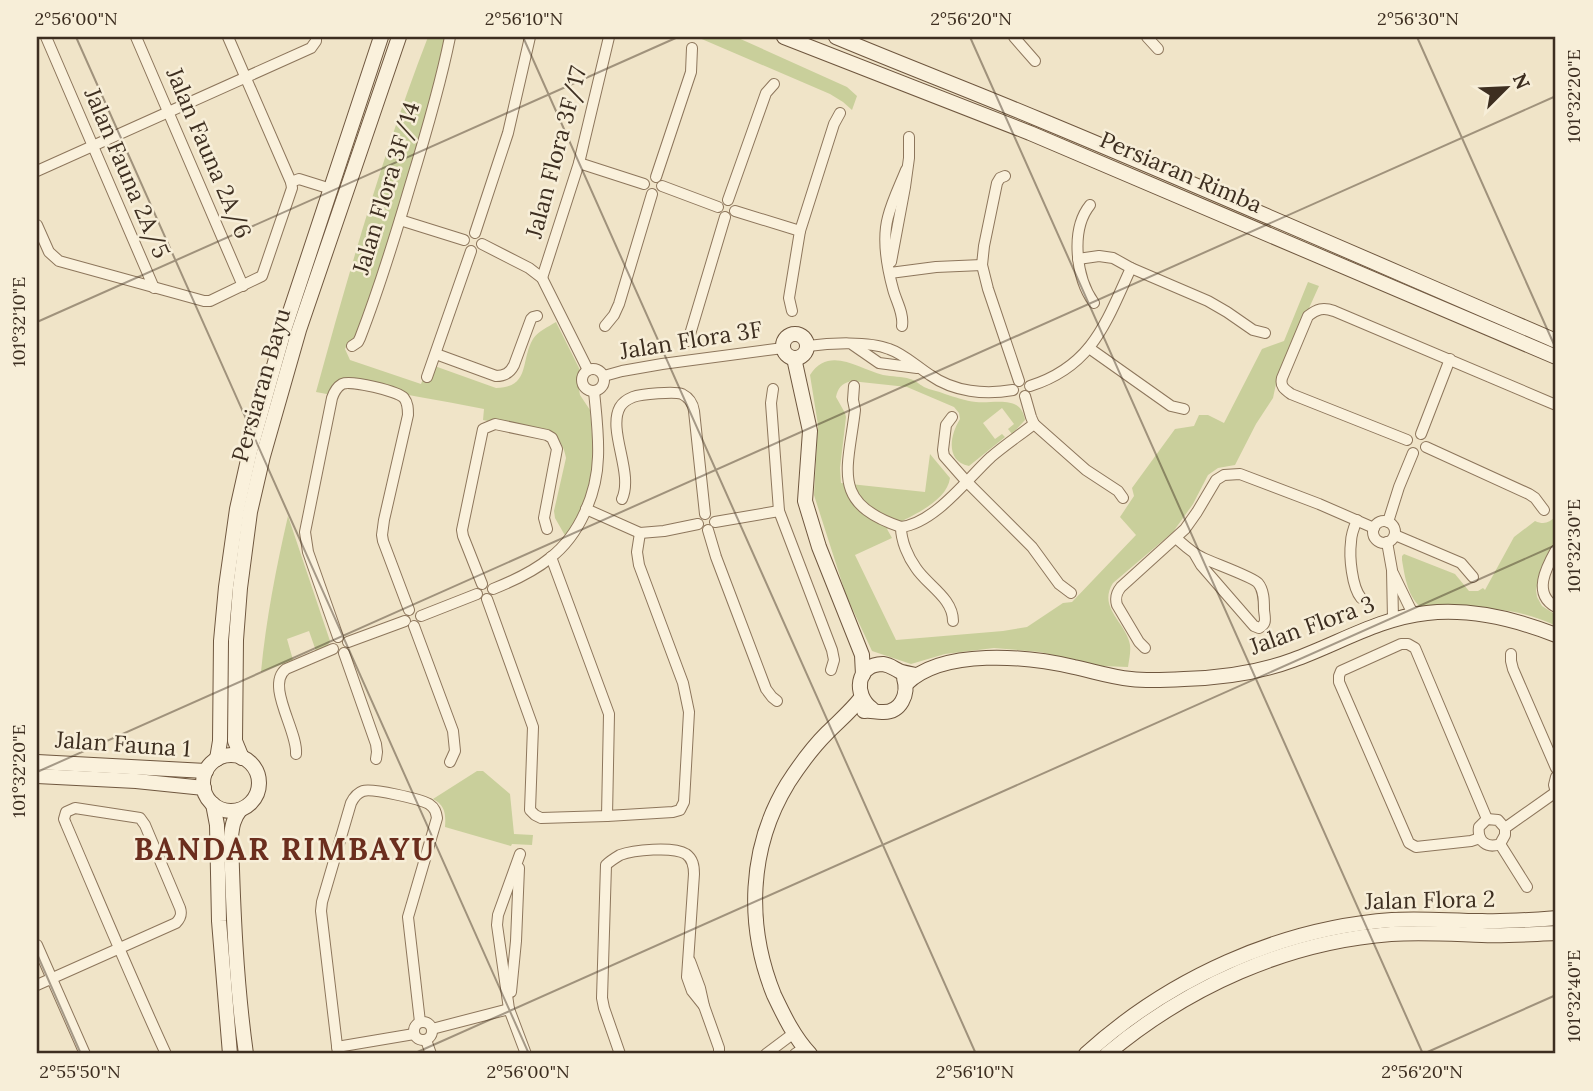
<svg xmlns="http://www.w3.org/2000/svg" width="1593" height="1091" font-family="Lora,serif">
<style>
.green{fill:#c9cf9b}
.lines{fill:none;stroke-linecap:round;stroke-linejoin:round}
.street-casing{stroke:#8d765c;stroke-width:12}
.secondary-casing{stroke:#6f573f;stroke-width:16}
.street{stroke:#faf1dc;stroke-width:10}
.secondary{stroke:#faf1dc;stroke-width:14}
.ticks{fill:none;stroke:#3d2e20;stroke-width:2;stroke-opacity:0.45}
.labels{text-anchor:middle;stroke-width:5;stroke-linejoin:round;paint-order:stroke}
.street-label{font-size:23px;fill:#3d2e20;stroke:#f7eed8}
.district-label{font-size:30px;font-weight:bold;letter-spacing:2px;fill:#6b2e1e;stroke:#f7eed8}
.neatline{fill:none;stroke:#3d2e20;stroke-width:2.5}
.ticks-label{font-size:18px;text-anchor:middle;fill:#3d2e20}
</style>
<rect width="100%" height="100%" fill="#f0e4c8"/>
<!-- green -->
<g class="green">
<path d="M428,37H445C422,139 390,238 357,337L347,345L345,349L350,360L421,384L429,364L496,388C531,387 520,361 533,339C538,331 548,327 556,322L580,370L578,383L580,395L590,410L594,461L590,491L567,539L555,518L554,511L566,458C564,446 559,438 548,433L483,420L484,409C439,400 394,393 350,383L332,395L316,392C349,272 383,153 428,37Z"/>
<path d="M697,37H736L847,87L857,96L852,110L843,102L830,94Z"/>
<path d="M1308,282L1319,286L1282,368L1276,384L1273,398L1256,424L1235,465L1218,468L1208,475L1193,504L1173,532L1113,583C1097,608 1127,623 1130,645C1131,652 1129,660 1128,667L1101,666L1040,652L994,648L945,654L911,664L872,651L846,595L814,495L818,425L810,375C829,345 859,369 883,375C892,377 902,376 910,379C915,380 919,384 924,387C930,390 938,391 945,394C955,397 965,401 976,402C994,404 1021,394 1025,420L1012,434L1008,429L1014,424L1002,408L983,423L995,439L1002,434L1005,437L969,466C945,461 950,435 960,419L959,413L954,407L907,387L851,381C841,384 838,388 836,397L845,413L846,417L840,468L841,483L925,492L930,454L950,478C947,503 906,518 887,529L892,538L855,555L896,640L1003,631L1027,627L1063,603L1072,602L1136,535L1120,517L1134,496L1132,488L1175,429L1194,426L1199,415H1208L1224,423L1262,349L1284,341Z"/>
<path d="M288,516L330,641C328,647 322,649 316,651L309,631L287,639L293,660L261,672C266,620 276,568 288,516Z"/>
<path d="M1556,516V541L1540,574L1536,590L1537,597L1542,606L1556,615V626C1514,605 1468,607 1423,609C1408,598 1405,578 1402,560V556L1404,554L1455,574L1469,591H1478L1483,588L1485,590L1514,537L1535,521C1544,525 1549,523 1556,516Z"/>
<path d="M477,771H483L510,794L514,834L533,835L532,845L512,844L511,846L445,827C446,814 445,805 433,799Z"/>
</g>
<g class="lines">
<defs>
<g id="street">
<path d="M46,37L154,288"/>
<path d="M136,37L243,286"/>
<path d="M1014,37L1035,61"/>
<path d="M1147,37L1158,49"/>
<path d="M579,163L644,184"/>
<path d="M37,171L311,48L316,41V37"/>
<path d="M1005,176L1000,178L997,183L984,246L982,265L988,289L1019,381"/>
<path d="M656,177L691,72L692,48"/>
<path d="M291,182L299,179L331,189"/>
<path d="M662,186L718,207"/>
<path d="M728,200L766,93L774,84"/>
<path d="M1090,205C1070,230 1076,278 1094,303"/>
<path d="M735,211L800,231"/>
<path d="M400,220L464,240"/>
<path d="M37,225L49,252L59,261L204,301H210L262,276L292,188L291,182L228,37"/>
<path d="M475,233L508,133L530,37"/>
<path d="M482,244L529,268L542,278L588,370"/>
<path d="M1078,259L1099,256L1113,258L1131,268L1208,301L1227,312L1253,330L1265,333"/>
<path d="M891,262L905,187L909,158V137"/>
<path d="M890,273L936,267L982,265"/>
<path d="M542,278L579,163L609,37"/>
<path d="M792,311L789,298L800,231L834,124L840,113"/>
<path d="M605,326L614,315L619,304L652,194"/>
<path d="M902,326C904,313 896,301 893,289C887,267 882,239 888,217C892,201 900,185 906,170"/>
<path d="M688,341L725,217"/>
<path d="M853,345L879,363L917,368"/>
<path d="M352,346L358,342L360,338C379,289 395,237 410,186C425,137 440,87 450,37"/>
<path d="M808,346C829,343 869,341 889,349C904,354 916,366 930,375C954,392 985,395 1013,390"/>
<path d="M1089,348L1171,406L1184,409"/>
<path d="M436,354L496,376C505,376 510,373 514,365L531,319L533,317L537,316"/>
<circle cx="593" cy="380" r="11"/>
<path d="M604,376L622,371L662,364L783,348"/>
<path d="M427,377L471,251"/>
<path d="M854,386L853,400L855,410C848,470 830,503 901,527"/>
<path d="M1030,386C1093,366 1106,322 1131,268"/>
<path d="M773,389L771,403L779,511L832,650L834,660L831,670"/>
<path d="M952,417L946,425L943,450L944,456L966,481L1032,547L1059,584L1071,593"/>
<path d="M1034,424L1086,470L1118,491L1123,498"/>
<path d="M1421,434L1450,359"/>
<path d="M1407,440L1291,394C1284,389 1280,386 1282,378L1308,316C1317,309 1323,307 1334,311L1556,405"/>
<path d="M1426,447L1529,494L1535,498L1544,510"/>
<path d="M622,499C634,473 607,430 620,407C623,402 628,399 633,397C641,394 675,391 682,394C690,398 693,404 694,411L705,514"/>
<path d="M586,509L640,533L664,531L698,524"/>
<path d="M1357,520C1354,527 1351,535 1351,542C1349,557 1352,587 1361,598"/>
<circle cx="1384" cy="532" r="11"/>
<path d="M715,522L779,511"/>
<path d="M1388,522L1399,487L1413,453"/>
<path d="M901,527C935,523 967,479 991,457C1005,445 1020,435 1034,424L1031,417L1025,396"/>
<path d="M901,527C901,541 908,557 916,568C927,585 953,598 953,621"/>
<path d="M708,530L716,557L766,689L772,697L777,701"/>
<path d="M1395,535L1461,563L1473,577"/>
<path d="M1176,538C1184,545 1192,553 1203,558C1213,563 1253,577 1258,583C1264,590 1264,601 1264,610C1265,619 1267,624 1259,628L1254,626L1201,565L1194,553"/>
<path d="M1387,542L1392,570L1393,619"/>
<path d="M1556,550C1546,568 1532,594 1556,607"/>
<path d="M1393,573L1410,608L1415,615"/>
<path d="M482,584L463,536L462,530L483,429L495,424L547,435L552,438L557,449L544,518L547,529"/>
<path d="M493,589C513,581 533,572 550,558C580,535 597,493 598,457C599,435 596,413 594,391"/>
<path d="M487,599L533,727L530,810L535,815L541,818L607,816L609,714L551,557"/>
<path d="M421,616L477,594"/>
<path d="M414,626L453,731L455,751L450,762"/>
<path d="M338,637L308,552L305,532L332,398C334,392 337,387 342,384C351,380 398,391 404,398C408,403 408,409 408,415L384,520L382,535L383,541L409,610"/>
<path d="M348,642L405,621"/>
<path d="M1145,648L1139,642L1117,605C1115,598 1116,593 1121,587L1185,529L1197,512L1216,480L1224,475L1240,474L1319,504L1374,528"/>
<path d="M344,653L376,744L377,752L376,759"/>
<path d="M1511,654V661L1513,669L1556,768"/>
<path d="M296,754C298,731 265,685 286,669L333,649"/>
<path d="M1556,777L1554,785L1556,792"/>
<path d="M607,816L673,812L680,810L684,802L689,712L683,683L639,565L637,552L640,533"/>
<path d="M1505,828L1498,820L1487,819L1479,827C1477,841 1487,849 1500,844L1505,835V828L1556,792"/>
<path d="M1480,838L1471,841L1416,847L1409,843L1339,682V676L1341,671L1401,644H1408L1415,648L1487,819"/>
<path d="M1500,844L1527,887"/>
<path d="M520,854L498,915L497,925L509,1009L526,1054"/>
<path d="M37,945L85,1054"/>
<path d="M690,961L700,988L704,1006L719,1048V1054"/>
<path d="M37,985L176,923C181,918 182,914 180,908L145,825L140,818L75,808L66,812L64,819L66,824C99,901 131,978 166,1054"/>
<path d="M511,992L516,941L519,868"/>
<circle cx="423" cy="1031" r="9"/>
<path d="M432,1029L509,1009"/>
<path d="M426,1040L431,1054"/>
<path d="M337,1047L414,1034"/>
<path d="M338,1054L321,911L322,902L351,803C354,797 357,793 363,791C372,788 420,799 429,804C435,808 436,812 437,818L408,917L420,1022"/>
<path d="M620,1054L604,1008L602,998L606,865C610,861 615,858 620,855C633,850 673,846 686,854C693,859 694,866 694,874L687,977L692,991L704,1006"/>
<path d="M766,1054L794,1033"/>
<path d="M795,1054L804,1048"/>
</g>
<g id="secondary">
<path d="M784,37L1030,133L1556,357"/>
<path d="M836,37C903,65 971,91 1038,119C1212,191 1384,267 1556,341"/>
<circle cx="795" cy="346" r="12"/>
<path d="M794,358L810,431L805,501L819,547L862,655L863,675"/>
<path d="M906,684C943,648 1027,656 1074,667C1093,671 1111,677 1131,679C1148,681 1166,680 1184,679C1221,678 1258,673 1293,660C1338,644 1379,618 1427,613C1472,608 1515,619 1556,635"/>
<path d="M872,709C853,695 856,664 883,664C890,665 893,668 899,671C904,673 911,674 916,675"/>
<path d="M864,711C871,710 875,712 882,712C901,713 909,694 904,678"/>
<circle cx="231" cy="783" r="28"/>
<path d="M242,758L235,741L236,640L240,588L250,512L263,456L299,330L399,37"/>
<path d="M217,759L220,741L221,641L226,587L237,509L250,451L285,327L381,37"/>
<path d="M37,762L206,771"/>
<path d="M37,776L136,781L204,788"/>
<path d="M213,804L217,825L219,921L230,1054"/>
<path d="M240,810C233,819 232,827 231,837C233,910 236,982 246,1054"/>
<path d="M810,1054C794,1037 784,1016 774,995C746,926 748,848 788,783C799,766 812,748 827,733C839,721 851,711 861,698"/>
<path d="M1086,1054C1168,979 1280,928 1392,920C1422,918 1452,921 1482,921C1507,922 1531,920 1556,918"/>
<path d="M1107,1054C1187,987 1286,942 1391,934C1422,932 1452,934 1482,935C1507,936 1531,934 1556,933"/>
</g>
</defs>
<!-- street casing -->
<use href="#street" class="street-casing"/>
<!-- secondary casing -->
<use href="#secondary" class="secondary-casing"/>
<!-- street -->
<use href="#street" class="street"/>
<!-- secondary -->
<use href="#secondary" class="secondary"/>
</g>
<!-- ticks -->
<path class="ticks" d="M76,37L529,1054M523,37L976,1054M970,37L1423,1054M1417,37L1556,349M37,322L678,37M37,772L1556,96M37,954L81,1054M413,1054L1556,545M1423,1054L1556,995"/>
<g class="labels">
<!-- street labels -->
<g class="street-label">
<text transform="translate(556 152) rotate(-75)" y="8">Jalan Flora 3F/17</text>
<text transform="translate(209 153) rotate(67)" y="8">Jalan Fauna 2A/6</text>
<text transform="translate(1181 172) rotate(23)" y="8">Persiaran Rimba</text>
<text transform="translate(127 173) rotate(67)" y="8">Jalan Fauna 2A/5</text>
<text transform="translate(386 188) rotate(-73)" y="8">Jalan Flora 3F/14</text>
<text transform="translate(691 340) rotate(-9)" y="8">Jalan Flora 3F</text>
<text transform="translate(261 385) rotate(-74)" y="8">Persiaran Bayu</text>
<text transform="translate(1312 625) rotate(-20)" y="8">Jalan Flora 3</text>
<text transform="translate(123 744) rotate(4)" y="8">Jalan Fauna 1</text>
<text transform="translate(1430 900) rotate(-1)" y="8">Jalan Flora 2</text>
</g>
<!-- district labels -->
<g class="district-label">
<text x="285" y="860">BANDAR RIMBAYU</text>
</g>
</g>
<!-- border -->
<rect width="1593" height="1091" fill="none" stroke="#f7eed8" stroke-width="77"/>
<!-- north arrow -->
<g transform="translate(1506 88) rotate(66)" stroke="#f7eed8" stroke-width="5" paint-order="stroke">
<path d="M0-5L12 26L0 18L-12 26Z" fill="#3d2e20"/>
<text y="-10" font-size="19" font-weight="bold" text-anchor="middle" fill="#3d2e20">N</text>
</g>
<rect x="38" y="38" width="1516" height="1014" class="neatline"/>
<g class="ticks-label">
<text x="76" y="25">2°56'00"N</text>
<text x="524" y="25">2°56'10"N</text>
<text x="971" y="25">2°56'20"N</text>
<text x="1418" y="25">2°56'30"N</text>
<text transform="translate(1574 96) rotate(-90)" y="6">101°32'20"E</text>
<text transform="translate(19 322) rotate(-90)" y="6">101°32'10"E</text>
<text transform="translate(1574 546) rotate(-90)" y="6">101°32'30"E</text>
<text transform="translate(19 771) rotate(-90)" y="6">101°32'20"E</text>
<text transform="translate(1574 996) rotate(-90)" y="6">101°32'40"E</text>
<text x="80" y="1078">2°55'50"N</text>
<text x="528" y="1078">2°56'00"N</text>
<text x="975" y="1078">2°56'10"N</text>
<text x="1422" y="1078">2°56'20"N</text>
</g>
</svg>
